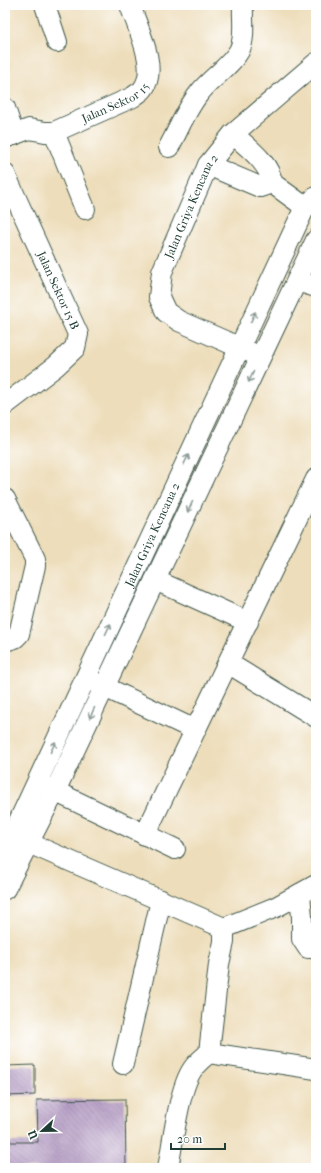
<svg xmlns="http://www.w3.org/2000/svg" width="321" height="1173" font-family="'IM FELL French Canon',serif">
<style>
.building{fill:url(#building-back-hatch)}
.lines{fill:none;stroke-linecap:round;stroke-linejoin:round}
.street-casing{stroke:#3e5548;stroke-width:22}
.street{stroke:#fff;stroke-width:20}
.oneway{stroke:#8f9e9a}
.labels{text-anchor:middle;stroke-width:3;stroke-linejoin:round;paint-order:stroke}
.street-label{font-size:12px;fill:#1f3d34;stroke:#fff}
</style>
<defs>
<pattern id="building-back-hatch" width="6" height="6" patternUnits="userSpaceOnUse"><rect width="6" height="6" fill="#b69ec5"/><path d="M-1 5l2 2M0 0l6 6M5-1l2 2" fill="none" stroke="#9382a1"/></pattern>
</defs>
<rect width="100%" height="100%" fill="#fff"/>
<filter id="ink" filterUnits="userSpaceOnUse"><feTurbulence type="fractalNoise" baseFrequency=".025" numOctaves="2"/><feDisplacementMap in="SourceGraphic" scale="8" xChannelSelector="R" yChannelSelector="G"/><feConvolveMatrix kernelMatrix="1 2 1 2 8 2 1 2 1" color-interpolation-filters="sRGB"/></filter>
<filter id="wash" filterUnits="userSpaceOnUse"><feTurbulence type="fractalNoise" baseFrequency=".012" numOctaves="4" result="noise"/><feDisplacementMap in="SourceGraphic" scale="16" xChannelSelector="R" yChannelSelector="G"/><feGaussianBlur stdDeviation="0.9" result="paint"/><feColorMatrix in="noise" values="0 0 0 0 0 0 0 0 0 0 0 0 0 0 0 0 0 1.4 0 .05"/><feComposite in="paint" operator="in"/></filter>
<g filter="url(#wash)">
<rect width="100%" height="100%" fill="#edddba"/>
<g id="blocks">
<!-- building -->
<g class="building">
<path d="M35,1065V1095L5,1096V1066Z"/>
<path d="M125,1099L126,1168H5V1142H38L37,1100Z"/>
</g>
</g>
</g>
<g filter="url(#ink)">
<use href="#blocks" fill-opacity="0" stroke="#3e5548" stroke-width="1"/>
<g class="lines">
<defs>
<g id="street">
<path d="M45,5L57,42"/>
<path d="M5,108L14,135"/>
<path d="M54,132L85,209"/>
<path id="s1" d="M5,138L29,129L45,132H54L133,97C136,94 141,92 143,89C159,68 137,27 130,5"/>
<path d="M169,147C179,129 187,107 201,91C212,77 230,67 239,51C246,38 242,19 243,5"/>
<path d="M208,165L260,187L272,183C271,164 246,146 233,134"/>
<path id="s2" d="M5,174L78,334L75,348L56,366L5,405"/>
<path d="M272,183L305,207"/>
<path d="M297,281L316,287"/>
<path id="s3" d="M250,352L179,321L166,312L159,297L162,272L208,165L233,134L316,63"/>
<path d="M5,499L35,559V566L19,634L15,638L5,641"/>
<path d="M155,580L248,622"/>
<path d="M228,663L316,717"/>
<path d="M92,681L195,730"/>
<path d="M44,786L175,849"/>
<path d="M145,835L316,479"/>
<path d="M17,838L224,928L276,907L316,885"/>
<path id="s4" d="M5,851L305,207L316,197"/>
<path d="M5,889L56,789L316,240"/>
<path d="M300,894L302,917V939L308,948H316"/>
<path d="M209,1053L316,1069"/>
<path d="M123,1064L161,900"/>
<path d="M168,1168C173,1143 179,1084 195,1066C199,1061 204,1057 209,1053L219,964L224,942V928"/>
</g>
</defs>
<!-- street casing -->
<use href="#street" class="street-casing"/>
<!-- street -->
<use href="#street" class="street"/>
</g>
<!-- one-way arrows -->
<defs><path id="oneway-shaft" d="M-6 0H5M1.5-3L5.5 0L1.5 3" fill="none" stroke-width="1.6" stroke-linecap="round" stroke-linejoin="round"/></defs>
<g class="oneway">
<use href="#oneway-shaft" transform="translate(253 317) rotate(-65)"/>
<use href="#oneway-shaft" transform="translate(251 377) rotate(115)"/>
<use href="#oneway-shaft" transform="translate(186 460) rotate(-65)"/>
<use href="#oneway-shaft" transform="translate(190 507) rotate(115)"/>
<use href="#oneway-shaft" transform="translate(108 629) rotate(-65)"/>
<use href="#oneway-shaft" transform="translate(92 713) rotate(115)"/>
<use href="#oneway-shaft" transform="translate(53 747) rotate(-65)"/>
</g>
</g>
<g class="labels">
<!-- street labels -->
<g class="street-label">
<text dy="4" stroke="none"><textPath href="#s1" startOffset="119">Jalan Sektor 15</textPath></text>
<text dy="4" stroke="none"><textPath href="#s3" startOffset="207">Jalan Griya Kencana 2</textPath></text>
<text dy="4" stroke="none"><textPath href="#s2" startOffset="128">Jalan Sektor 15 B</textPath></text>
<text dy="4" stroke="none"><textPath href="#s4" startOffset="349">Jalan Griya Kencana 2</textPath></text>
</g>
</g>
<!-- margin -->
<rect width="321" height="1173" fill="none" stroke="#fff" stroke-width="20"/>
<!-- north arrow -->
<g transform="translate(42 1131) rotate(248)" stroke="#ffffff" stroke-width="3" paint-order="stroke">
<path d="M0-3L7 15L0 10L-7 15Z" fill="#1f3d34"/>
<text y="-6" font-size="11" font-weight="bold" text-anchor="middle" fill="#1f3d34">U</text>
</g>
<!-- scale -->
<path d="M171 1143v6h54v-6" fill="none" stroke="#1f3d34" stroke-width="2"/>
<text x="177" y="1143" font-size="12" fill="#1f3d34" stroke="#ffffff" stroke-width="3" paint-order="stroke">20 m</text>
</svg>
